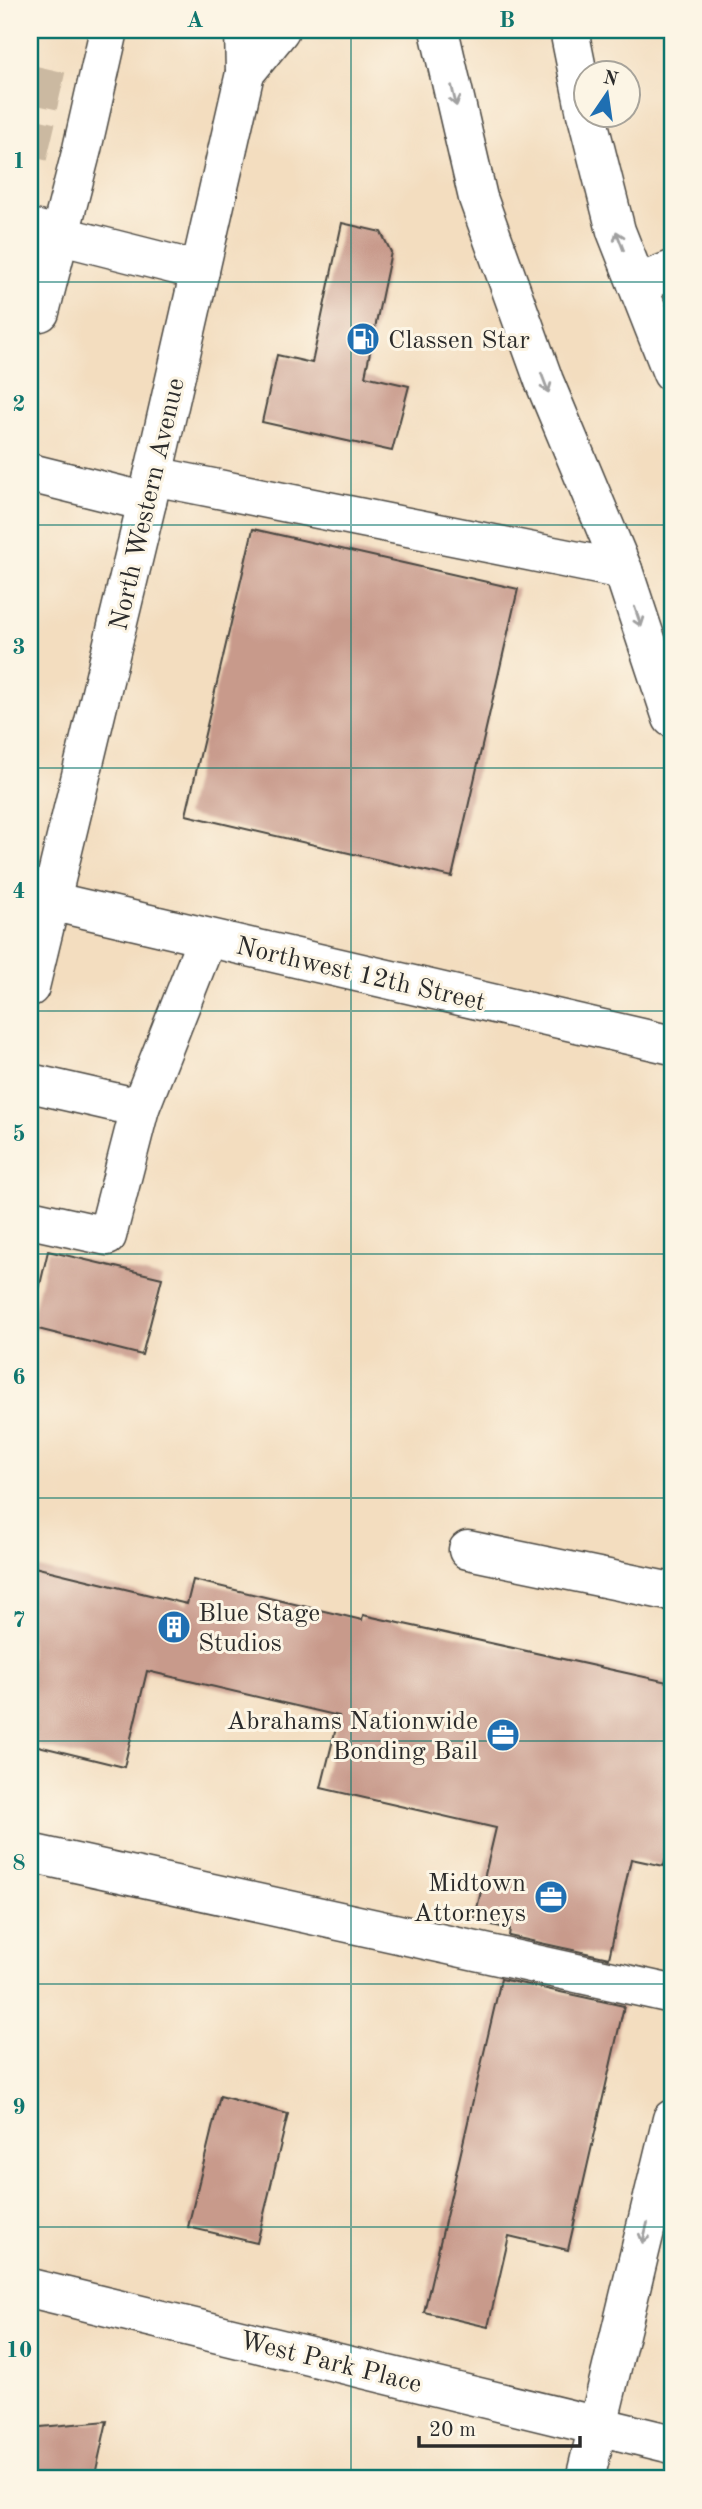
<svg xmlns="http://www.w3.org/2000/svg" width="702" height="2509" font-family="'Old Standard TT',serif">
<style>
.building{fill:#c89a8b}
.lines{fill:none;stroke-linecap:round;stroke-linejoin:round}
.minor-tunnel{stroke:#cbb9a1;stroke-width:38;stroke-dasharray:38 19;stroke-linecap:butt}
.minor-casing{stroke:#494641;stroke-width:41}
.major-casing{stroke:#494641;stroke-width:41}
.minor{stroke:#fff;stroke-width:38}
.major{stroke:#fff;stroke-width:38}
.oneway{stroke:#a0a0a0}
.grid{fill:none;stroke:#0f766e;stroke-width:2;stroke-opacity:0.55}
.labels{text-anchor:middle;stroke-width:6;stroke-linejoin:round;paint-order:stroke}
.poi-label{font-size:26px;fill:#2b2b2b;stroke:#fcf5e5;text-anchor:start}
.street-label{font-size:26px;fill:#2b2b2b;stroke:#fcf5e5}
.neatline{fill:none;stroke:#0f766e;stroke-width:2.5}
.grid-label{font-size:23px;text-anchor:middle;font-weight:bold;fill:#0f766e}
</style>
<rect width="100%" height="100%" fill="#fcf5e5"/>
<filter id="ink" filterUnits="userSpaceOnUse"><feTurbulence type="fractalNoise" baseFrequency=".0143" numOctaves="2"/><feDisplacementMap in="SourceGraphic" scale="14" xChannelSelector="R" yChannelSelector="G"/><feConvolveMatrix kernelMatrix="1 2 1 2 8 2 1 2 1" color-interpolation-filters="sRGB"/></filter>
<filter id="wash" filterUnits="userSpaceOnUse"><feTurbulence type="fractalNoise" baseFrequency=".00686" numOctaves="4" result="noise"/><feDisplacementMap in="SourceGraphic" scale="28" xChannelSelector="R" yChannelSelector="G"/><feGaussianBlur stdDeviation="1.57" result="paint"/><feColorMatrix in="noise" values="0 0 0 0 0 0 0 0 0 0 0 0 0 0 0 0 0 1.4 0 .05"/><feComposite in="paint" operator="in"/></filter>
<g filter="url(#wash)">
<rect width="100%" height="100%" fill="#f3ddbf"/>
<g id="blocks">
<!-- building -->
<g class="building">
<path d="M342,223L381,232L391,252L365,376L409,386L392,451L262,422L277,355L312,363Z"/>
<path d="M253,529L518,589L452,877L186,815Z"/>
<path d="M48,1251L162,1278L142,1355L30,1327Z"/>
<path d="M30,1566L187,1604L193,1580L362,1620L363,1615L672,1683V1834L664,1866L631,1859L609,1958L509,1936L510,1929L474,1921L496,1828L321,1788L339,1716L147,1671L124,1767L30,1744Z"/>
<path d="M501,1979L624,2006L568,2250L509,2236L488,2327L424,2312Z"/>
<path d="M220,2096L288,2114L257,2243L188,2227Z"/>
<path d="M107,2421L94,2479H30V2428Z"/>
</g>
</g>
</g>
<g filter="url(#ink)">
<use href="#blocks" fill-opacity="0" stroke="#494641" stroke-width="2"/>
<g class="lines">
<!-- minor-tunnel -->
<g class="minor-tunnel">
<path d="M30,84L61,91"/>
<path d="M30,137L51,142"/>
</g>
<defs>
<g id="minor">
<path d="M30,228L200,271"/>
<path d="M637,284L672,270"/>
<path d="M30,309L40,312L82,149L109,30"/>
<path d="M30,473L147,502"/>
<path d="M153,476L623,570"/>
<path d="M50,901L672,1045"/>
<path d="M30,987L147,502L245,73L280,30"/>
<path d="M30,1083L140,1108"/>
<path d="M30,1219L107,1236L140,1108L207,938"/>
<path d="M468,1550L672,1592"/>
<path d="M30,1853L672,1994"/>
<path d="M30,2288L672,2444"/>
</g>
<g id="major">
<path d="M244,30L245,73"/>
<path d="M439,30L478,198L544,381L623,570L672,718"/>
<path d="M569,30L586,114"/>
<path d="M587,116L616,231L672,373"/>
<path d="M585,2479L672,2119"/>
</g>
</defs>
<!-- minor casing -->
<use href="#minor" class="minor-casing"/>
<!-- major casing -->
<use href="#major" class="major-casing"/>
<!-- minor -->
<use href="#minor" class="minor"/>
<!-- major -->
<use href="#major" class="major"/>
</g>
<!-- one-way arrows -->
<defs><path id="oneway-shaft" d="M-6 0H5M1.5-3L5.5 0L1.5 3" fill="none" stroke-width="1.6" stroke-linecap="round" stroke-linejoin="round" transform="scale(1.75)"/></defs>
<g class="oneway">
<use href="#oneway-shaft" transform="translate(454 96) rotate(77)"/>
<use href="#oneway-shaft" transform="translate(620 241) rotate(-111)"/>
<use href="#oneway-shaft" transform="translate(545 383) rotate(69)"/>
<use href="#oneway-shaft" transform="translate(638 617) rotate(71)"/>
<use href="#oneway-shaft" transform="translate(645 2233) rotate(104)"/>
</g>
</g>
<!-- grid -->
<path class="grid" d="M351,30V2479M30,282H672M30,525H672M30,768H672M30,1011H672M30,1254H672M30,1498H672M30,1741H672M30,1984H672M30,2227H672"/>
<!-- icons -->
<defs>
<symbol id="fuel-disc" viewBox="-11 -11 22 22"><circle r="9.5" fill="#1f6fb2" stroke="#fcf5e5"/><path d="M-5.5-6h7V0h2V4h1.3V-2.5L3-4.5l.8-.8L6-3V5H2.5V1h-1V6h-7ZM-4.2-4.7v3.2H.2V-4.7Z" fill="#fff"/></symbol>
<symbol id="building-disc" viewBox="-11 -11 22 22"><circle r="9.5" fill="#1f6fb2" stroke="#fcf5e5"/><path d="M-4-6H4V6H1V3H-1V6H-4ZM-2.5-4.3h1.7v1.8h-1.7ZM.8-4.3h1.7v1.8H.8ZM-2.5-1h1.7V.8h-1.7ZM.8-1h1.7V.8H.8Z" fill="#fff"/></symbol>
<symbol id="office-disc" viewBox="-11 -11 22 22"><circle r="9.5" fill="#1f6fb2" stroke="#fcf5e5"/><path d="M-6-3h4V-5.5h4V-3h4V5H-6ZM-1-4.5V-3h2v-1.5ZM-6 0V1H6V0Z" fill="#fff"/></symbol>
</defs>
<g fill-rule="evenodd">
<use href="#fuel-disc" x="344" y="320" width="38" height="38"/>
<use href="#building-disc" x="155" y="1608" width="38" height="38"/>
<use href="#office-disc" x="484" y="1716" width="38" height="38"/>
<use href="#office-disc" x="532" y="1878" width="38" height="38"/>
</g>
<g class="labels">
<!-- poi labels -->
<g class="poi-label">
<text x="388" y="348">Classen Star</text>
<text x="198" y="1621">Blue Stage<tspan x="198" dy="30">Studios</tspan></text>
<text x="478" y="1729" text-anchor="end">Abrahams Nationwide<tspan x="478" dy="30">Bonding Bail</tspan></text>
<text x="526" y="1891" text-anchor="end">Midtown<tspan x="526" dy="30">Attorneys</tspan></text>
</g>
<!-- street labels -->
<g class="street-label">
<text transform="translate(146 504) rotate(-77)" y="9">North Western Avenue</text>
<text transform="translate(361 973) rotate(13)" y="9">Northwest 12th Street</text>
<text transform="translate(331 2361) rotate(14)" y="9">West Park Place</text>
</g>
</g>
<!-- margin -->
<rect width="702" height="2509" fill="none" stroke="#fcf5e5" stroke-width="77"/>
<!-- north arrow -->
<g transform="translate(607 94) rotate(13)"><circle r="33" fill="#fcf5e5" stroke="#a8a49b" stroke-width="2"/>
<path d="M0-5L12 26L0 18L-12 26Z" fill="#1f6fb2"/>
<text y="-10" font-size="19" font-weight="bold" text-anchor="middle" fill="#2b2b2b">N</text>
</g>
<!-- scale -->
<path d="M419 2436v10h161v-10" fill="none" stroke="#2b2b2b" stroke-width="3.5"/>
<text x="429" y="2436" font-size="21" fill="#2b2b2b" stroke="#fcf5e5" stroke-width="5" paint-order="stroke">20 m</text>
<rect x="38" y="38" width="626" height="2432" class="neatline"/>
<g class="grid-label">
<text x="195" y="27">A</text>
<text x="507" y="27">B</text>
<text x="19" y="168">1</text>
<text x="19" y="411">2</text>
<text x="19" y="654">3</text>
<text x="19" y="898">4</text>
<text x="19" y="1141">5</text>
<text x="19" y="1384">6</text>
<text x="19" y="1627">7</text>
<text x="19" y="1870">8</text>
<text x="19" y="2114">9</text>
<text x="19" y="2357">10</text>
</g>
</svg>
